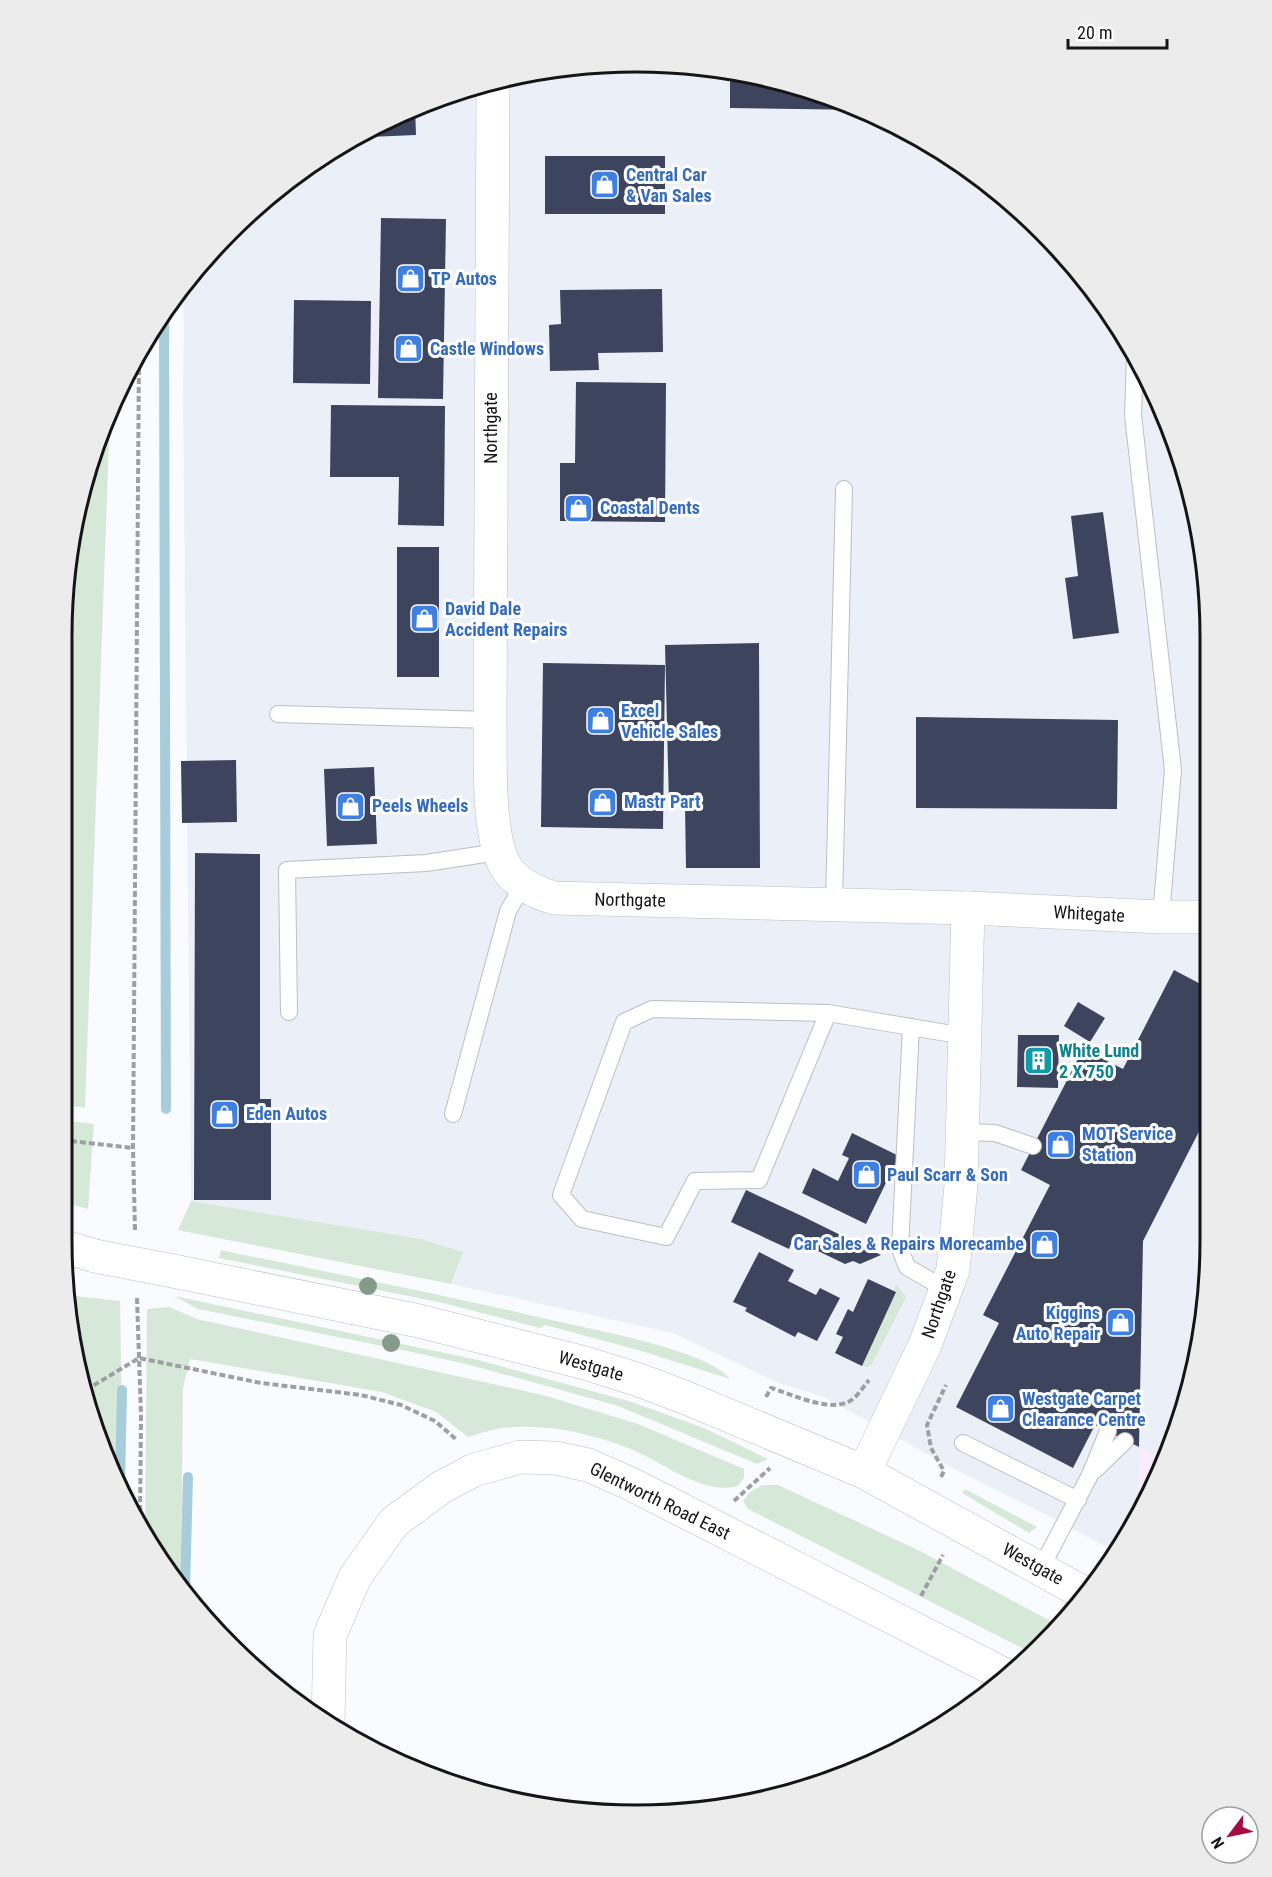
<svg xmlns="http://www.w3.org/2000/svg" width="1272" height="1877" font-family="'Roboto Condensed',sans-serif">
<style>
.commercial{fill:#fcebfd}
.built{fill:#ebeff8}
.green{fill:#d6e9d8}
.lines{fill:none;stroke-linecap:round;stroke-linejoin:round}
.stream{stroke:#a7ccda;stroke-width:10}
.building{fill:#3d455e}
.lane-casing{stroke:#bdbec1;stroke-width:18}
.street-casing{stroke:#bdbec1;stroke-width:34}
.secondary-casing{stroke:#bdbec1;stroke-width:34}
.path{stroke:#9e9fa2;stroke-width:4;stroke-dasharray:6 3;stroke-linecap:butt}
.lane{stroke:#fff;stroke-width:16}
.street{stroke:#fff;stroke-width:33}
.secondary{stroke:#fff;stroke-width:33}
.secondary-bridge-casing{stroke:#bdbec1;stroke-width:34;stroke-linecap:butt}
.secondary-bridge{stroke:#fff;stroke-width:33}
.tree{fill:#849b8a}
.labels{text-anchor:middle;stroke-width:6;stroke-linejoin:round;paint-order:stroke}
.shop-label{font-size:18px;font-weight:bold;fill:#366cbe;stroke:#fff;text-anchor:start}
.street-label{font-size:18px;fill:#151516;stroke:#fff}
.culture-label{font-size:18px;font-weight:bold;fill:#0d838f;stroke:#fff;text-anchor:start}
.rim{fill:none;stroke:#151516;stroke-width:3}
</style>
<rect width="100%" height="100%" fill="#fafbff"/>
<!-- commercial -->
<path class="commercial" d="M1141,1448L1163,1459L1151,1495L1136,1517Z"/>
<!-- built -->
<path class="built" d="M636,62L748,72L856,105L955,158L1042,230L1113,317L1167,416L1199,524L1210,636V1241L1200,1353L1163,1459L1141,1448L1136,1517L1112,1550L1045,1514L956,1470L824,1397L779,1383L673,1333L451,1284L463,1253L421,1239L191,1201L183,397L184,293L230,230L317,159L416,105L524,73Z"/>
<!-- green -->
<g class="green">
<path d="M110,413L85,1108L62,1105V636L72,524Z"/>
<path d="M62,1120L94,1124L88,1209L62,1202Z"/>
<path d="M191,1201L421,1239L463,1252L451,1284L178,1230Z"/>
<path d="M221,1250C331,1273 441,1294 551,1320C590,1329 708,1350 730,1379L638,1350L545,1325L540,1328L443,1303L219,1258Z"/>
<path d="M896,1284L906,1297L872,1364L867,1367L862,1366L895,1292L894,1291Z"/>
<path d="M75,1296L120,1301L123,1488L92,1425L84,1375Z"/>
<path d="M174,1296L478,1360L632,1402L706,1429L768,1459L757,1464L618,1406L525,1380L470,1365L407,1351L198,1309Z"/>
<path d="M169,1307L197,1319L543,1395L638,1424L744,1469V1478L738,1486C702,1496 662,1461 628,1448C589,1433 546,1423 503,1428C492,1429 479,1434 468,1437L436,1412L382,1392L190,1359L183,1388L181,1584L159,1560L145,1533L147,1309Z"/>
<path d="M762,1485H778L918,1550L1058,1625L1042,1647L1034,1654L748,1509L743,1501L750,1492Z"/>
<path d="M965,1489L1037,1527L1029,1533L962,1493Z"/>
</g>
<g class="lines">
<!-- stream -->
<g class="stream">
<path d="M164,321L166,1109"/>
<path d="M120,1483L122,1390"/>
<path d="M185,1589L188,1477"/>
</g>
</g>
<!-- building -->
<g class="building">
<path d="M730,71L748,72L856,105L865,110L730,108Z"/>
<path d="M415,106L416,135L369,137V130Z"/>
<rect x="545" y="156" width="120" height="58"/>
<path d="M381,218L446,219L443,399L378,398Z"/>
<path d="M662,289L663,352L598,353L599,370L550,371L549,325L561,324L560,290Z"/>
<path d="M294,300L371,301L370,384L293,383Z"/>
<path d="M576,382L666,383L665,522L560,521V463H575Z"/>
<path d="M331,405L445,406L444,526L398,525L399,477H330Z"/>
<path d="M1103,512L1119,633L1073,639L1065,578L1078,576L1071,516Z"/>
<rect x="397" y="547" width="42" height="130"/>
<path d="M759,643L760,868H686L685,805H669L665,645Z"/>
<path d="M543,663L665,665L663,829L541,827Z"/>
<path d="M916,717L1118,720L1117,809L916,808Z"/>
<path d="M236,760L237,822L182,823L181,761Z"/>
<path d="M374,767L377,844L327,846L324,769Z"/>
<path d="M195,853L260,854V1099H271V1200H194Z"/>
<path d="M1174,970L1210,989V1110L1143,1241L1139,1447L1095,1425L1073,1468L956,1407L999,1323L983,1315L1050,1185L1021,1170L1083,1049L1123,1069Z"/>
<path d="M1078,1002L1105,1018L1090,1042L1064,1026Z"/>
<path d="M1018,1035H1059L1058,1088L1017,1087Z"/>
<path d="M852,1133L899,1156L866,1224L802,1193L813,1168L838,1181L849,1158L842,1155Z"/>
<path d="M746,1190L804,1217L881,1255L860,1264L853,1261L845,1264L793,1239L789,1249L731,1222Z"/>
<path d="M759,1252L794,1270L788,1281L816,1295L820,1288L840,1298L817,1341L798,1332L795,1337L745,1311L747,1308L733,1302Z"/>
<path d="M868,1279L896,1292L862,1366L835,1353L843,1337L836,1334L848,1309L853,1312Z"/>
<path d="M1157,1465L1161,1467L1157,1478L1152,1475Z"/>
</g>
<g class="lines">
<defs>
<g id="lane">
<path d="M1135,356L1133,415L1173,770L1161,917"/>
<path d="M278,714L490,720"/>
<path d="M62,788L63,789"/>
<path d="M834,904L844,489"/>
<path d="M289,1012L287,870L426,863L498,852"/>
<path d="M828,1013L759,1180L695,1181L666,1237L582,1219L561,1195L624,1022L652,1009L828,1013L964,1036"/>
<path d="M911,1027L900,1249L907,1267L947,1290"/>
<path d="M453,1114L508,911L524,884"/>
<path d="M962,1132L995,1133L1033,1146"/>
<path d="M963,1443L1078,1500"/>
<path d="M1095,1470L1125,1441"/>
<path d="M1041,1568L1090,1475L1108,1431"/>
</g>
<g id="street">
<path d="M493,82L490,720C491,757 486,840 508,870C518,884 538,893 554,898L968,908L1161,917H1210"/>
<path d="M864,1472L925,1345L953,1270L961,1185L968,908"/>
<path d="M328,1721L330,1635L355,1577L394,1522L442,1487L474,1470L520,1457L555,1458L588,1465L631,1484L1005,1675"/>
</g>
<g id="secondary">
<path d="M62,1246L95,1256"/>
<path d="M173,1271L419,1321L585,1363L639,1380L684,1397L864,1472L1082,1592"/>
</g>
</defs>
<!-- lane casing -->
<use href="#lane" class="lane-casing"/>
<!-- street casing -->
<use href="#street" class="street-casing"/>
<!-- secondary casing -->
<use href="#secondary" class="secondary-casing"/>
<!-- path -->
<g class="path">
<path d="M62,1140L133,1148"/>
<path d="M135,1230L133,1148L139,356"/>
<path d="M137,1298L141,1415L140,1522"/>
<path d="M86,1390L139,1358L261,1383L361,1395L401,1405L435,1421L457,1440"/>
<path d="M766,1397L771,1388C792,1394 833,1415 853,1399C859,1394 864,1386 869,1380"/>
<path d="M941,1477L944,1471L931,1448L927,1425L946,1385"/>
<path d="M734,1501L770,1468"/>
<path d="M921,1596L943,1555"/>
</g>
<!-- lane -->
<use href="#lane" class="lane"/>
<!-- street -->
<use href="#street" class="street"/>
<!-- secondary -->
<use href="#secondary" class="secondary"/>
<defs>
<path id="secondary-bridge" d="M95,1256L173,1271"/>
</defs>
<!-- secondary-bridge casing -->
<use href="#secondary-bridge" class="secondary-bridge-casing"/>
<!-- secondary-bridge -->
<use href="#secondary-bridge" class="secondary-bridge"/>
</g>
<!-- trees -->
<g class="tree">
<circle cx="368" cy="1286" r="9"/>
<circle cx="391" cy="1343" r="9"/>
</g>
<!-- icons -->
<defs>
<symbol id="shop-square" viewBox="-11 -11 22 22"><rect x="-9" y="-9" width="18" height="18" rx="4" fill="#3f7fe0" stroke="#fff"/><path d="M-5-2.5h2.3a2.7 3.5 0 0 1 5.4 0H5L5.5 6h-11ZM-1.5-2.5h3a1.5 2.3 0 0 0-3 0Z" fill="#fff"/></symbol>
<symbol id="building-square" viewBox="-11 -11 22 22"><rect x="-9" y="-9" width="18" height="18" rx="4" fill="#0f9aa8" stroke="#fff"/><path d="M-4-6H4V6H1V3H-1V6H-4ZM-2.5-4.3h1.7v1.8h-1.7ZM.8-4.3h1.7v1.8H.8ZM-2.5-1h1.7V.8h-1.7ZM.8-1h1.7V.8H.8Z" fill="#fff"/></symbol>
</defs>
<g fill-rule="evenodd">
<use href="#shop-square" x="588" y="168" width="33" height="33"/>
<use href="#shop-square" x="394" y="262" width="33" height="33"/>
<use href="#shop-square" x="392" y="332" width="33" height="33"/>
<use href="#shop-square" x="562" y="492" width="33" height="33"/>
<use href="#shop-square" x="408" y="602" width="33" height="33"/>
<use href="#shop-square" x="584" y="704" width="33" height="33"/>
<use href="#shop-square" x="586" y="786" width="33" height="33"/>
<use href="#shop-square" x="334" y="790" width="33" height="33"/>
<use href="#building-square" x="1022" y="1044" width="33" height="33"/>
<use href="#shop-square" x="208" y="1098" width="33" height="33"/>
<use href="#shop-square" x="1044" y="1128" width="33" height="33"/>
<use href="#shop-square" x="850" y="1158" width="33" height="33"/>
<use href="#shop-square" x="1028" y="1228" width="33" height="33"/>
<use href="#shop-square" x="1104" y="1306" width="33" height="33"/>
<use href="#shop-square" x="984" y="1392" width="33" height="33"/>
</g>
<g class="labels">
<!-- shop labels -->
<g class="shop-label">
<text x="626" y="181">Central Car<tspan x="626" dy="21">&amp; Van Sales</tspan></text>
<text x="431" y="285">TP Autos</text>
<text x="430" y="355">Castle Windows</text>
<text x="600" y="514">Coastal Dents</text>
<text x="445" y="615">David Dale<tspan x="445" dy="21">Accident Repairs</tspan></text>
<text x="621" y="717">Excel<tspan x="621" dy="21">Vehicle Sales</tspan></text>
<text x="624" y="808">Mastr Part</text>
<text x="372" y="812">Peels Wheels</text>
<text x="246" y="1120">Eden Autos</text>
<text x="1082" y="1140">MOT Service<tspan x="1082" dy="21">Station</tspan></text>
<text x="887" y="1181">Paul Scarr &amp; Son</text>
<text x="1024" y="1250" text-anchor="end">Car Sales &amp; Repairs Morecambe</text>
<text x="1100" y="1319" text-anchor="end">Kiggins<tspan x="1100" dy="21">Auto Repair</tspan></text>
<text x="1022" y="1405">Westgate Carpet<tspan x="1022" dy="21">Clearance Centre</tspan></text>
</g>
<!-- street labels -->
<g class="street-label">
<text transform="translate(491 428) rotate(-90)" y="6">Northgate</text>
<text transform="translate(630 900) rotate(1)" y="6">Northgate</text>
<text transform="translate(1089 914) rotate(3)" y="6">Whitegate</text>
<text transform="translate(939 1304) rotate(-71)" y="6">Northgate</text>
<text transform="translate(591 1366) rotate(16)" y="6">Westgate</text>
<text transform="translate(660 1501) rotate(26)" y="6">Glentworth Road East</text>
<text transform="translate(1033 1564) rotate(29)" y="6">Westgate</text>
</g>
<!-- culture labels -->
<g class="culture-label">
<text x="1059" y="1057">White Lund<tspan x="1059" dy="21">2 X 750</tspan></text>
</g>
</g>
<!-- crop -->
<path d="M0 0H1272V1877H0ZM636 72H636A564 564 0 0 1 1200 636V1241A564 564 0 0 1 636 1805H636A564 564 0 0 1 72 1241V636A564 564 0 0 1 636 72Z" fill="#ececec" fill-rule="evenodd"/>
<path class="rim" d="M636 72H636A564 564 0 0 1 1200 636V1241A564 564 0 0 1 636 1805H636A564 564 0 0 1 72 1241V636A564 564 0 0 1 636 72Z"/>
<!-- north arrow -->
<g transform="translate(1230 1835) rotate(238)"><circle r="28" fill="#ffffff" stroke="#a1a1a2" stroke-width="1.5"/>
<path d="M0-4.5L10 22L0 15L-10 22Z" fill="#a50d42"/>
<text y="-9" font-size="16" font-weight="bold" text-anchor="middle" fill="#151516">N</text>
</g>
<!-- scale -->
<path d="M1068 39v9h99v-9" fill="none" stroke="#151516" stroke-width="3"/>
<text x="1077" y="39" font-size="18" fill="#151516" stroke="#ffffff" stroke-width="4.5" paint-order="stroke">20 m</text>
</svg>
